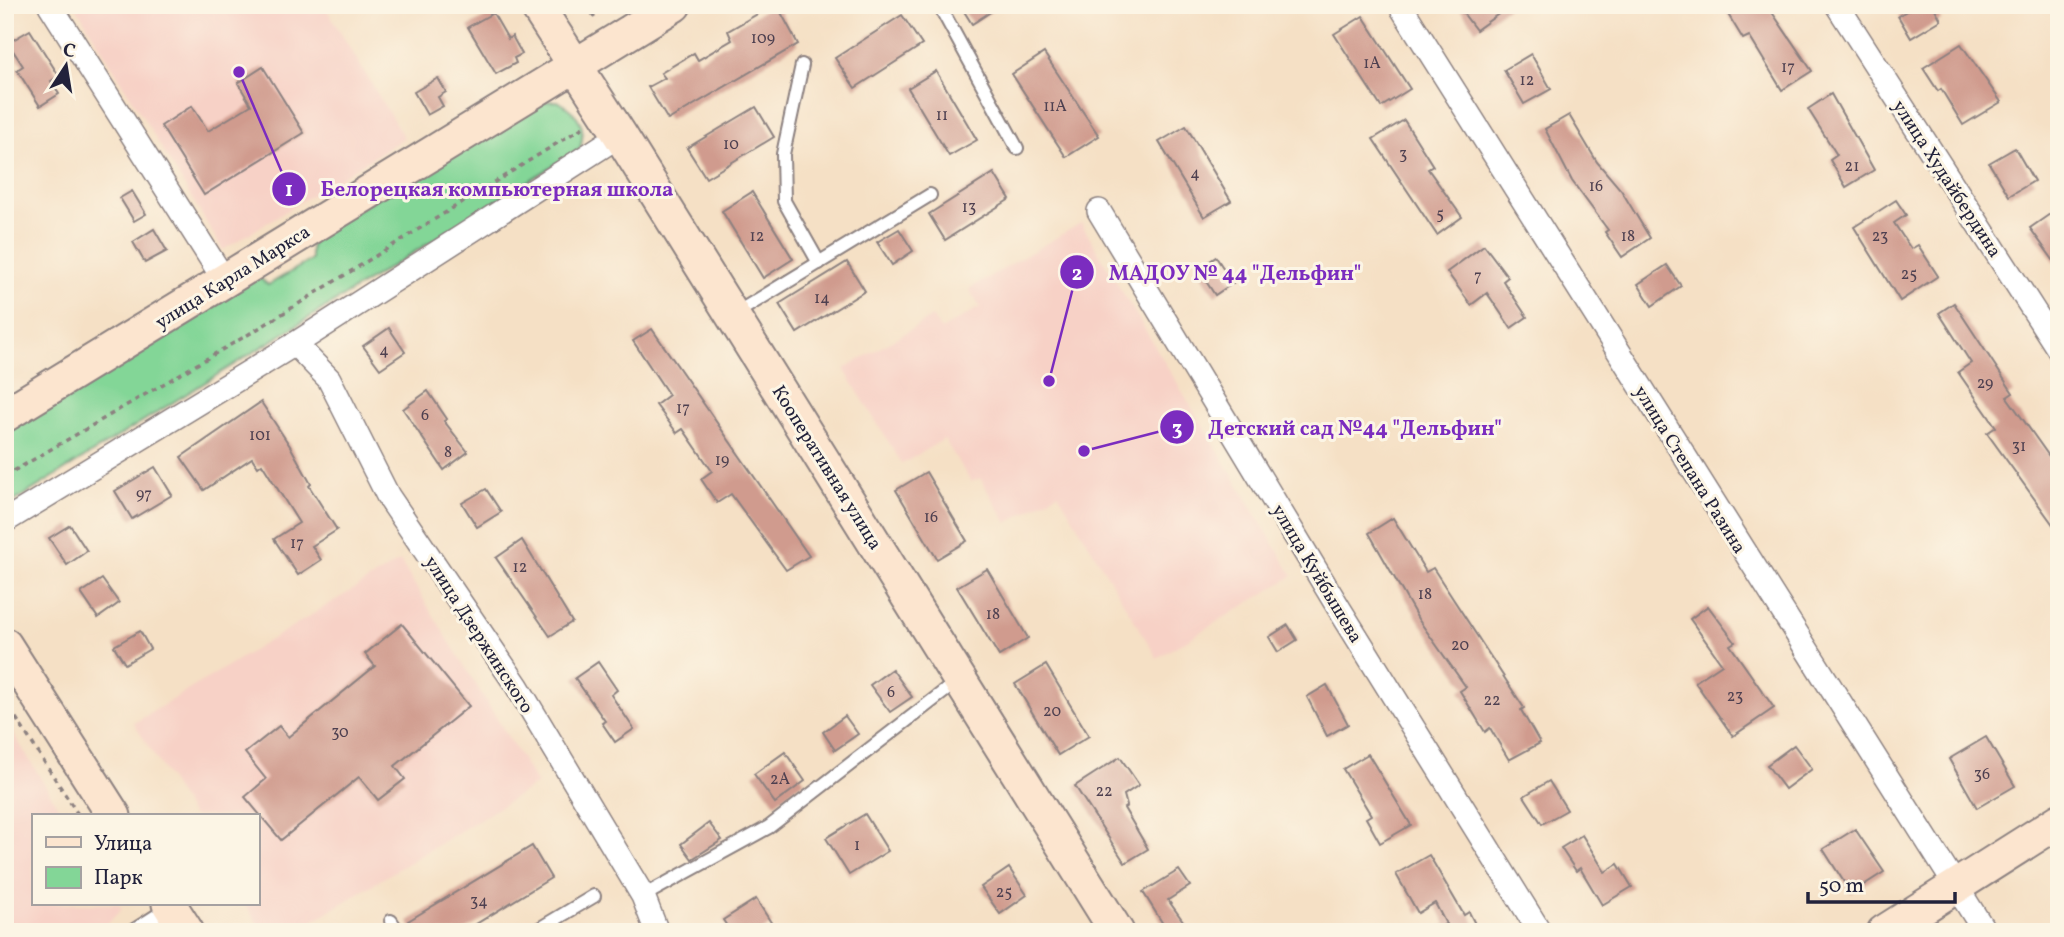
<svg xmlns="http://www.w3.org/2000/svg" width="2064" height="937" font-family="Vollkorn,serif">
<style>
.built{fill:#f7d1c6}
.green{fill:#83d697;stroke:#527c69;stroke-width:2}
.building{fill:#d09b8e}
.lines{fill:none;stroke-linecap:round;stroke-linejoin:round}
.lane-casing{stroke:#8c8180;stroke-width:16}
.street-casing{stroke:#8c8180;stroke-width:26}
.secondary-casing{stroke:#8c8180;stroke-width:37}
.path{stroke:#8c8180;stroke-width:3.5;stroke-dasharray:5 5;stroke-linecap:butt}
.lane{stroke:#fff;stroke-width:12}
.street{stroke:#fff;stroke-width:23}
.secondary{stroke:#fce5cf;stroke-width:33}
.labels{text-anchor:middle;stroke-width:6;stroke-linejoin:round;paint-order:stroke}
.number-label{font-size:16px;fill:#4e4050}
.street-label{font-size:19px;fill:#22223b;stroke:#fcf5e5}
.leader{fill:none;stroke:#7b2cbf;stroke-width:2.5}
.callout-dot{fill:#7b2cbf;stroke:#fcf5e5;stroke-width:2.5}
.mark-label{font-size:21px;text-anchor:middle;font-weight:bold;fill:#fff}
.callout-label{font-size:21px;text-anchor:middle;font-weight:bold;fill:#7b2cbf;stroke:#fcf5e5;stroke-width:6;stroke-linejoin:round;paint-order:stroke}
</style>
<rect width="100%" height="100%" fill="#fcf5e5"/>
<filter id="ink" filterUnits="userSpaceOnUse"><feTurbulence type="fractalNoise" baseFrequency=".0143" numOctaves="2"/><feDisplacementMap in="SourceGraphic" scale="14" xChannelSelector="R" yChannelSelector="G"/><feConvolveMatrix kernelMatrix="1 2 1 2 8 2 1 2 1" color-interpolation-filters="sRGB"/></filter>
<filter id="wash" filterUnits="userSpaceOnUse"><feTurbulence type="fractalNoise" baseFrequency=".00686" numOctaves="4" result="noise"/><feDisplacementMap in="SourceGraphic" scale="28" xChannelSelector="R" yChannelSelector="G"/><feGaussianBlur stdDeviation="1.57" result="paint"/><feColorMatrix in="noise" values="0 0 0 0 0 0 0 0 0 0 0 0 0 0 0 0 0 1.4 0 .05"/><feComposite in="paint" operator="in"/></filter>
<g filter="url(#wash)">
<rect width="100%" height="100%" fill="#f5e0c5"/>
<!-- built -->
<g class="built">
<path d="M75,5H324L404,138L223,250Z"/>
<path d="M1081,223L1293,576L1157,658L1058,493L1007,523L980,478L971,482L944,439L902,464L844,369L932,317L941,330L980,307L969,289Z"/>
<path d="M400,561L537,784L295,932H263L245,904H257V816H192L134,723Z"/>
<path d="M5,720L64,816H33V904H118L122,909L105,926L94,923L80,932H5Z"/>
</g>
<!-- green -->
<path class="green" d="M558,101C579,114 587,125 580,149L5,507V432L254,273L268,285L311,260V238L532,102Z"/>
<g id="blocks">
<!-- building -->
<g class="building">
<path d="M773,5H777L798,44L668,120L648,87L665,78L661,73L694,53L698,60L732,40L728,31Z"/>
<path d="M960,5H1001L972,24Z"/>
<path d="M1457,5H1511L1476,30Z"/>
<path d="M1736,5H1767L1812,71L1782,90L1749,36L1743,39L1726,11Z"/>
<path d="M1917,5H1933L1941,20L1911,38L1898,16Z"/>
<path d="M493,13L508,39L512,36L522,54L514,58L516,63L496,74L468,27Z"/>
<path d="M902,15L922,45L855,88L835,58Z"/>
<path d="M1363,16L1410,89L1381,107L1334,34Z"/>
<path d="M30,30L59,76L51,81L59,94L40,106L17,70L23,66L8,43Z"/>
<path d="M1961,44L2001,102L1963,125L1941,89L1938,91L1923,68Z"/>
<path d="M1044,53L1099,136L1066,157L1012,74Z"/>
<path d="M1531,54L1551,89L1524,104L1504,70Z"/>
<path d="M263,67L304,133L204,195L161,126L192,106L208,131L251,105L238,83Z"/>
<path d="M936,71L977,140L949,156L908,88Z"/>
<path d="M438,78L446,92L438,97L443,106L427,115L414,92Z"/>
<path d="M1831,94L1874,170L1846,187L1830,160L1837,155L1808,109Z"/>
<path d="M756,107L774,137L706,178L687,148Z"/>
<path d="M1569,115L1597,162L1621,190L1650,238L1622,257L1605,232L1608,230L1572,181L1545,129Z"/>
<path d="M1404,120L1433,166L1428,169L1462,217L1437,235L1373,139Z"/>
<path d="M1186,126L1231,201L1204,217L1159,142Z"/>
<path d="M2015,148L2034,181L2009,196L1989,163Z"/>
<path d="M994,173L1010,199L945,240L929,214Z"/>
<path d="M132,191L146,214L134,221L120,198Z"/>
<path d="M752,192L793,259L763,278L722,211Z"/>
<path d="M1896,200L1906,215L1894,223L1911,249L1918,245L1938,276L1900,301L1854,227Z"/>
<path d="M2050,214L2059,225V268L2030,228Z"/>
<path d="M154,229L167,251L145,263L133,242Z"/>
<path d="M899,229L913,251L892,265L877,242Z"/>
<path d="M1484,245L1508,277L1503,281L1527,317L1511,328L1487,293L1471,305L1447,272Z"/>
<path d="M1216,257L1233,283L1215,295L1198,269Z"/>
<path d="M847,262L865,291L797,333L779,304Z"/>
<path d="M1667,265L1681,286L1652,306L1638,284Z"/>
<path d="M1954,303L2013,393L2007,397L2051,459L2059,454V533L1987,433L1996,427L1958,372L1971,363L1939,313Z"/>
<path d="M389,328L405,352L380,369L363,346Z"/>
<path d="M652,329L809,556L786,570L731,494L717,503L701,479L712,471L683,429L677,433L656,405L669,395L633,341Z"/>
<path d="M428,391L447,419L444,421L468,452L444,470L403,409Z"/>
<path d="M261,402L290,446L311,484L309,486L337,530L312,546L321,560L298,575L274,539L299,523L262,464L258,467L252,458L204,490L181,457Z"/>
<path d="M155,467L172,495L132,519L115,491Z"/>
<path d="M926,472L967,541L937,559L896,490Z"/>
<path d="M486,489L501,512L477,527L462,503Z"/>
<path d="M1393,518L1426,572L1433,568L1524,708L1521,710L1540,743L1509,760L1490,728L1485,732L1460,691L1466,687L1418,619L1369,533Z"/>
<path d="M70,525L87,551L67,565L49,538Z"/>
<path d="M522,540L572,622L550,636L496,558Z"/>
<path d="M987,569L1028,638L999,656L957,587Z"/>
<path d="M102,579L119,603L98,618L81,593Z"/>
<path d="M1708,606L1735,642L1730,645L1774,708L1733,736L1695,682L1722,664L1690,619Z"/>
<path d="M402,624L469,706L395,766L405,779L378,800L359,777L281,840L245,797L266,779L245,753L279,726L288,737L375,666L365,654Z"/>
<path d="M1288,625L1297,640L1278,652L1269,637Z"/>
<path d="M140,631L150,649L125,664L114,646Z"/>
<path d="M598,662L617,690L611,695L634,729L615,742L602,723L605,721L575,678Z"/>
<path d="M1046,665L1089,736L1058,755L1015,684Z"/>
<path d="M892,669L912,697L890,712L870,685Z"/>
<path d="M1327,685L1348,724L1327,736L1307,697Z"/>
<path d="M845,716L858,734L835,750L823,732Z"/>
<path d="M1986,737L2015,786L1977,808L1949,759Z"/>
<path d="M1794,745L1812,769L1785,789L1767,765Z"/>
<path d="M785,752L805,781L775,803L754,774Z"/>
<path d="M1368,754L1411,825L1380,843L1366,818L1371,815L1343,769Z"/>
<path d="M1120,757L1139,785L1124,795L1127,806L1124,808L1148,849L1125,863L1075,786Z"/>
<path d="M1549,781L1567,810L1542,824L1524,796Z"/>
<path d="M865,814L888,851L849,875L826,838Z"/>
<path d="M709,823L722,840L692,859L681,844Z"/>
<path d="M1855,829L1884,872L1851,893L1823,849Z"/>
<path d="M1582,835L1605,872L1618,864L1632,887L1602,905L1580,868L1576,871L1561,848Z"/>
<path d="M532,846L551,878L463,932H414L408,921Z"/>
<path d="M1429,855L1464,915L1469,912L1479,932H1431L1446,924L1435,903L1418,913L1396,874Z"/>
<path d="M1009,868L1027,895L1000,914L981,887Z"/>
<path d="M1179,870L1190,886L1168,900L1191,932H1168L1143,892Z"/>
<path d="M756,899L772,924L761,932H731L723,920Z"/>
</g>
</g>
</g>
<g filter="url(#ink)">
<use href="#blocks" fill-opacity="0" stroke="#8c8180" stroke-width="2"/>
<g class="lines">
<defs>
<g id="lane">
<path d="M939,5L1017,148"/>
<path d="M802,65L783,154L784,201L819,263"/>
<path d="M733,315L930,195"/>
<path d="M643,896L769,827L959,680"/>
<path d="M391,921L398,932"/>
<path d="M131,932L170,907"/>
<path d="M534,932L594,896"/>
</g>
<g id="street">
<path d="M50,5L225,281"/>
<path d="M1400,5L1985,932"/>
<path d="M1837,5L2059,350"/>
<path d="M1099,211L1340,610L1540,932"/>
<path d="M295,344L329,379L388,496L517,686L643,896L657,932"/>
<path d="M5,521L295,344L620,135"/>
</g>
<g id="secondary">
<path d="M536,5L620,135L1117,932"/>
<path d="M5,415L674,5"/>
<path d="M5,645L114,816"/>
<path d="M169,904L187,932"/>
<path d="M1884,932L2059,821"/>
</g>
</defs>
<!-- lane casing -->
<use href="#lane" class="lane-casing"/>
<!-- street casing -->
<use href="#street" class="street-casing"/>
<!-- secondary casing -->
<use href="#secondary" class="secondary-casing"/>
<!-- path -->
<g class="path">
<path d="M587,5L597,21"/>
<path d="M5,476L261,327L585,126"/>
<path d="M5,701L79,816"/>
</g>
<!-- lane -->
<use href="#lane" class="lane"/>
<!-- street -->
<use href="#street" class="street"/>
<!-- secondary -->
<use href="#secondary" class="secondary"/>
</g>
</g>
<g class="labels">
<!-- number labels -->
<g class="number-label">
<text x="763" y="43">109</text>
<text x="1372" y="68">1А</text>
<text x="1788" y="72">17</text>
<text x="1527" y="85">12</text>
<text x="1055" y="111">11А</text>
<text x="942" y="120">11</text>
<text x="731" y="149">10</text>
<text x="1403" y="159">3</text>
<text x="1852" y="171">21</text>
<text x="1195" y="178">4</text>
<text x="1596" y="191">16</text>
<text x="969" y="212">13</text>
<text x="1440" y="219">5</text>
<text x="757" y="241">12</text>
<text x="1628" y="241">18</text>
<text x="1880" y="241">23</text>
<text x="1909" y="279">25</text>
<text x="1478" y="281">7</text>
<text x="822" y="303">14</text>
<text x="384" y="355">4</text>
<text x="1985" y="388">29</text>
<text x="683" y="413">17</text>
<text x="425" y="420">6</text>
<text x="260" y="440">101</text>
<text x="2019" y="451">31</text>
<text x="448" y="457">8</text>
<text x="722" y="465">19</text>
<text x="144" y="499">97</text>
<text x="931" y="522">16</text>
<text x="297" y="548">17</text>
<text x="520" y="572">12</text>
<text x="1425" y="599">18</text>
<text x="993" y="619">18</text>
<text x="1460" y="650">20</text>
<text x="891" y="697">6</text>
<text x="1735" y="701">23</text>
<text x="1492" y="705">22</text>
<text x="1052" y="716">20</text>
<text x="340" y="737">30</text>
<text x="1982" y="779">36</text>
<text x="780" y="784">2А</text>
<text x="1104" y="796">22</text>
<text x="857" y="850">1</text>
<text x="1004" y="897">25</text>
<text x="479" y="906">34</text>
</g>
<!-- street labels -->
<g class="street-label">
<text transform="translate(1948 178) rotate(57)" y="7">улица Худайбердина</text>
<text transform="translate(232 276) rotate(-32)" y="7">улица Карла Маркса</text>
<text transform="translate(828 467) rotate(58)" y="7">Кооперативная улица</text>
<text transform="translate(1691 469) rotate(58)" y="7">улица Степана Разина</text>
<text transform="translate(1318 573) rotate(59)" y="7">улица Куйбышева</text>
<text transform="translate(480 634) rotate(57)" y="7">улица Дзержинского</text>
</g>
</g>
<!-- callouts -->
<path class="leader" d="M239 72L289 189M1049 381L1077 272M1084 451L1177 427"/>
<g class="callout-dot">
<circle cx="239" cy="72" r="7"/>
<circle cx="1049" cy="381" r="7"/>
<circle cx="1084" cy="451" r="7"/>
<circle cx="289" cy="189" r="18"/>
<circle cx="1077" cy="272" r="18"/>
<circle cx="1177" cy="427" r="18"/>
</g>
<g class="mark-label">
<text x="289" y="196">1</text>
<text x="1077" y="280">2</text>
<text x="1177" y="435">3</text>
</g>
<g class="callout-label">
<text x="497" y="196">Белорецкая компьютерная школа</text>
<text x="1235" y="280">МАДОУ № 44 "Дельфин"</text>
<text x="1355" y="435">Детский сад №44 "Дельфин"</text>
</g>
<!-- margin -->
<rect width="2064" height="937" fill="none" stroke="#fcf5e5" stroke-width="28"/>
<!-- legend -->
<rect x="32" y="814" width="228" height="91" fill="#fcf5e5" stroke="#a5a1a1" stroke-width="2"/>
<rect x="46" y="837" width="35" height="10" fill="#fce5cf" stroke="#a5a1a1" stroke-width="2"/>
<text x="94" y="850" font-size="21" fill="#22223b">Улица</text>
<rect x="46" y="867" width="35" height="21" fill="#83d697" stroke="#a5a1a1" stroke-width="2"/>
<text x="94" y="884" font-size="21" fill="#22223b">Парк</text>
<!-- north arrow -->
<g transform="translate(66 66) rotate(12)" stroke="#fcf5e5" stroke-width="5" paint-order="stroke">
<path d="M0-5L12 26L0 18L-12 26Z" fill="#22223b"/>
<text y="-10" font-size="19" font-weight="bold" text-anchor="middle" fill="#22223b">С</text>
</g>
<!-- scale -->
<path d="M1808 892v10h147v-10" fill="none" stroke="#22223b" stroke-width="3.5"/>
<text x="1819" y="892" font-size="21" fill="#22223b" stroke="#fcf5e5" stroke-width="5" paint-order="stroke">50 m</text>
</svg>
